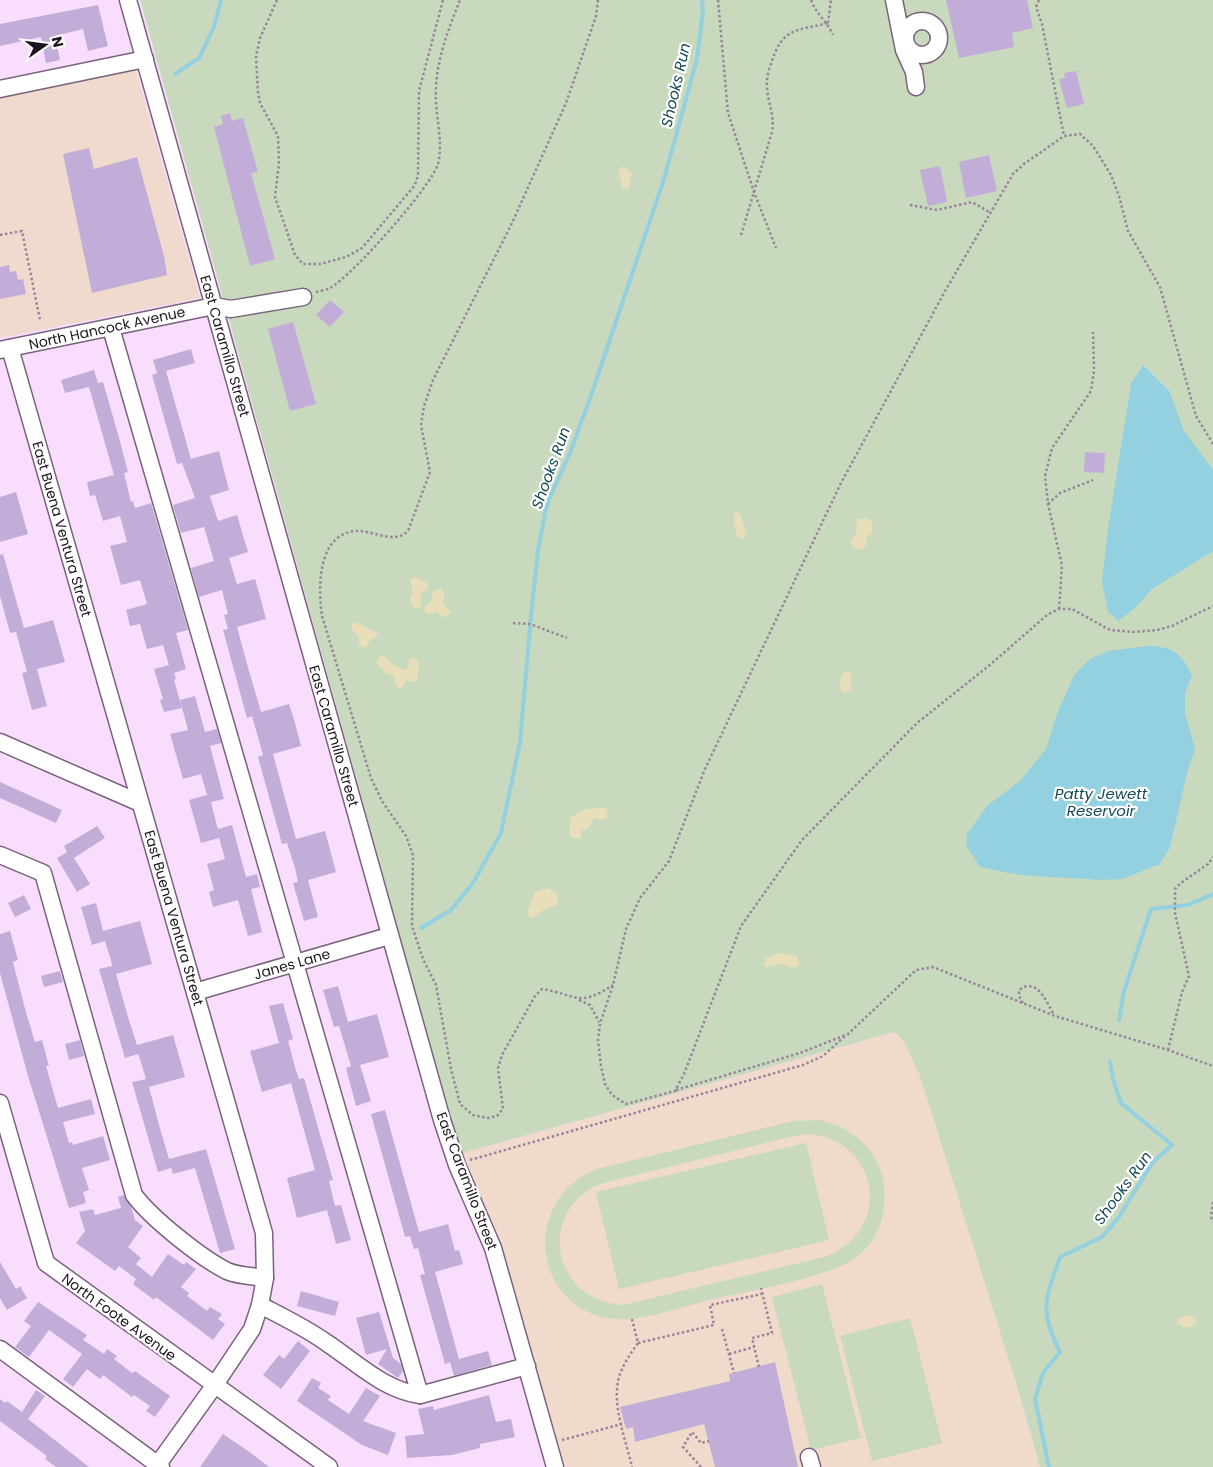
<svg xmlns="http://www.w3.org/2000/svg" width="1213" height="1467" font-family="Poppins,sans-serif">
<style>
.commercial{fill:#f0d9cd}
.education{fill:#efdacc}
.green{fill:#c8d9be;fill-rule:evenodd}
.sand{fill:#e8dfba}
.water{fill:#93d0e0}
.lines{fill:none;stroke-linecap:round;stroke-linejoin:round}
.stream{stroke:#93d0e0;stroke-width:4}
.building{fill:#c2add9}
.minor-casing{stroke:#79627c;stroke-width:19}
.path{stroke:#98859b;stroke-width:2.5;stroke-dasharray:2.5 2.5;stroke-linecap:butt}
.minor{stroke:#fff;stroke-width:16}
.labels{text-anchor:middle;stroke-width:4.5;stroke-linejoin:round;paint-order:stroke}
.street-label{font-size:14px;fill:#1d141e;stroke:#fff}
.water-label{font-size:15px;font-style:italic;fill:#144a55;stroke:#fff}
</style>
<rect width="100%" height="100%" fill="#f8defc"/>
<!-- commercial -->
<path class="commercial" d="M135,67L200,298L0,338V95Z"/>
<!-- education -->
<path class="education" d="M894,1032L904,1041L920,1076L1017,1386L1040,1467H565L502,1245L463,1153Z"/>
<!-- green -->
<g class="green">
<path d="M140,0H1213V1467H1040L1017,1386L920,1076L904,1041L894,1032L463,1153L453,1126Z"/>
<path d="M818,1120C845,1125 868,1141 879,1166C891,1197 884,1235 858,1256C831,1277 749,1291 713,1299C687,1306 659,1315 632,1319C620,1320 606,1319 595,1315C525,1289 531,1189 601,1168L794,1121ZM810,1134C882,1142 892,1233 824,1257L623,1305C551,1301 535,1209 603,1183L794,1136Z"/>
<path d="M806,1143L829,1240L619,1289L596,1192Z"/>
<path d="M822,1284L861,1438L811,1450L772,1297Z"/>
<path d="M910,1318L942,1443L872,1461L840,1336Z"/>
</g>
<!-- sand -->
<g class="sand">
<path d="M623,166L632,174L628,189H623C619,182 622,177 618,170Z"/>
<path d="M735,512H739C743,519 742,526 747,533L743,539L738,537C735,528 731,521 735,512Z"/>
<path d="M867,518L872,521L873,531L867,537L865,547L860,550L855,548L850,542L856,534L857,519Z"/>
<path d="M416,577L428,584V588L421,593V606L417,609L413,608L410,600L413,591L410,580Z"/>
<path d="M440,588L445,594L442,603L451,613L443,617L437,612L426,614L424,608L432,601V592Z"/>
<path d="M355,622L379,634L370,640L366,648L359,645V637L352,630L351,625Z"/>
<path d="M381,656L386,657L394,666L405,670L409,667V659L415,658L419,663L417,680L415,682L406,681L402,688H398L393,675L386,674L376,662Z"/>
<path d="M846,671H850L852,679L850,690L843,693L839,685L842,674Z"/>
<path d="M601,807L607,810V818L602,820L594,818L589,828L581,831V838H572L570,834V818L584,810Z"/>
<path d="M548,888C556,891 560,896 557,905L543,910L534,918L530,917L527,913L535,892Z"/>
<path d="M781,953L797,956L799,965L795,968L781,964L766,967L764,964L766,958Z"/>
<path d="M1190,1315L1196,1319L1195,1325L1186,1328L1177,1323L1179,1318Z"/>
</g>
<!-- water -->
<g class="water">
<path d="M1143,365L1169,391L1184,431L1213,470V551L1152,589L1135,608L1118,621L1108,611L1102,582L1108,529L1131,384Z"/>
<path d="M1148,646C1174,647 1180,652 1192,675L1185,694V713L1195,750L1188,769L1170,847L1160,864L1122,879L1102,880L1020,875L980,867L966,845L967,834L987,806L1020,781L1046,749L1058,711L1075,674L1090,659L1108,651Z"/>
</g>
<g class="lines">
<!-- stream -->
<g class="stream">
<path d="M175,74L199,58L214,27L221,0"/>
<path d="M421,928L451,910L473,883L501,833L520,742L531,616L538,550L547,504L570,453L594,387L664,179L697,59L703,11L702,0"/>
<path d="M1119,1020L1124,991L1151,909L1188,905L1213,894"/>
<path d="M1049,1467L1035,1399L1043,1373L1060,1352C1039,1310 1045,1300 1060,1257L1102,1237L1119,1217L1152,1163L1172,1145L1121,1103L1113,1079L1110,1062"/>
</g>
</g>
<!-- building -->
<g class="building">
<path d="M946,0H1027L1033,28L1012,33L1014,47L959,58Z"/>
<path d="M98,5L108,46L88,51L83,29L55,36L60,60L46,63L41,37L0,46V24Z"/>
<path d="M1076,71L1084,104L1067,108L1059,79L1065,78L1064,73Z"/>
<path d="M230,113L232,121L243,118L258,172L251,173L275,259L250,266L214,127L223,124L221,116Z"/>
<path d="M89,148L94,169L137,157L164,256L167,275L92,293L63,154Z"/>
<path d="M989,155L997,191L966,198L959,162Z"/>
<path d="M940,166L947,202L928,206L920,170Z"/>
<path d="M9,265L10,272L16,271L18,280L23,279L26,294L0,299V267Z"/>
<path d="M330,300L344,312L330,327L316,315Z"/>
<path d="M293,322L316,404L290,411L268,329Z"/>
<path d="M191,349L195,363L166,371L191,459L219,451L229,490L210,496L218,521L237,515L248,552L229,558L237,584L255,579L259,593L266,619L237,627L247,664L261,712L289,704L295,723L301,746L273,754L296,839L325,831L336,872L308,880L318,917L304,921L293,883L298,882L295,868L287,843L282,844L258,757L263,755L252,716L247,718L223,630L228,629L224,615L228,614L222,590L199,597L191,568L214,561L204,527L181,533L173,505L195,498L182,463L177,464L152,375L157,373L153,360Z"/>
<path d="M94,370L98,383L103,382L118,434L128,472L124,473L131,502L133,501L135,508L151,503L188,630L176,633L186,669L174,673L176,679L174,680L182,708L164,712L160,700L163,699L154,669L169,665L163,645L147,649L140,624L130,626L126,610L147,604L140,580L121,585L110,546L127,542L120,516L103,521L95,495L90,496L87,482L114,475L89,387L65,393L61,380Z"/>
<path d="M1085,452L1105,453L1104,473L1084,472Z"/>
<path d="M16,492L28,534L0,542V497Z"/>
<path d="M3,554L24,628L53,620L65,662L37,669L47,706L32,710L22,673L27,672L16,632L10,633L0,596V555Z"/>
<path d="M195,696L205,732L217,729L221,743L210,746L224,799L211,802L216,822L218,829L232,825L246,877L257,874L260,887L251,889L262,932L248,936L238,900L213,907L209,892L214,890L207,864L225,859L219,838L201,843L189,800L207,795L201,774L183,779L170,734L188,730L180,700Z"/>
<path d="M0,782L62,810L56,823L0,798Z"/>
<path d="M97,826L105,838L74,858L90,884L77,892L57,858L67,852L64,846Z"/>
<path d="M24,895L31,909L15,917L8,903Z"/>
<path d="M96,903L103,931L140,921L152,964L116,974L128,1017L137,1045L173,1035L185,1077L149,1087L159,1125L169,1159L206,1149L235,1249L220,1253L195,1168L173,1174L171,1168L158,1172L132,1082L146,1079L140,1059L138,1054L125,1058L99,969L112,966L111,960L105,941L92,945L81,907Z"/>
<path d="M10,931L18,960L13,962L24,1005L35,1042L42,1040L49,1066H46L58,1108L91,1099L95,1114L63,1122L69,1143L72,1142L73,1145L103,1136L110,1160L82,1168L89,1190L83,1192L86,1203L69,1208L28,1076L0,973V934Z"/>
<path d="M60,971L63,982L44,987L41,976Z"/>
<path d="M338,986L348,1022L377,1014L389,1057L360,1065L371,1101L356,1106L346,1068L351,1066L339,1026L334,1027L323,990Z"/>
<path d="M283,1003L293,1039L288,1041L295,1067L299,1079L304,1078L333,1180L329,1181L335,1206L341,1205L351,1240L336,1244L327,1210L297,1218L287,1178L315,1170L305,1134L291,1083L262,1092L250,1051L279,1043L269,1006Z"/>
<path d="M80,1040L84,1056L69,1060L65,1044Z"/>
<path d="M385,1110L419,1232L448,1224L455,1251L459,1250L463,1264L435,1272L459,1359L488,1351L492,1365L454,1376L450,1362L445,1364L420,1275L425,1274L418,1248L414,1249L410,1236L405,1237L371,1114Z"/>
<path d="M124,1195L131,1207L135,1220L143,1226L128,1247L141,1258L136,1264L152,1277L168,1254L184,1265L186,1262L196,1269L181,1287L189,1293L187,1296L207,1311L210,1307L222,1314L218,1319L225,1324L213,1340L156,1297L154,1300L133,1284L136,1279L119,1266L115,1271L76,1243L85,1231L79,1212L93,1209L95,1215L121,1208L118,1197Z"/>
<path d="M0,1262L16,1289L20,1286L27,1298L7,1310L0,1298Z"/>
<path d="M301,1291L339,1302L335,1316L297,1306Z"/>
<path d="M38,1302L87,1335L83,1340L104,1354L107,1349L117,1356L114,1359L132,1373L135,1371L170,1396L155,1417L146,1411L150,1406L134,1395L132,1397L103,1375L100,1379L87,1369L73,1387L63,1379L82,1354L49,1330L29,1357L15,1347L31,1326L24,1321Z"/>
<path d="M379,1312L393,1358L401,1364L403,1371L398,1378L378,1364L387,1349L366,1355L356,1318Z"/>
<path d="M298,1341L310,1351L281,1389L263,1375L279,1355L284,1359Z"/>
<path d="M775,1362L798,1467H715L704,1424L635,1442L633,1427L626,1429L620,1407L730,1381L729,1374Z"/>
<path d="M312,1378L321,1383L318,1388L331,1396L328,1400L349,1414L366,1388L380,1396L363,1421L396,1433L388,1455L362,1445L297,1401Z"/>
<path d="M36,1390L45,1396L28,1419L89,1467H56L45,1459L47,1456L0,1421V1399L5,1403L7,1401L22,1412Z"/>
<path d="M489,1395L496,1422L511,1419L515,1437L480,1444V1448L452,1455L407,1458L405,1436L424,1434L418,1409L433,1406L434,1410Z"/>
<path d="M223,1434L251,1453L269,1467H200Z"/>
</g>
<g class="lines">
<defs>
<g id="minor">
<path d="M128,0L442,1120L457,1165L493,1248L555,1467"/>
<path d="M894,0L904,50L914,72L916,87"/>
<circle cx="922" cy="38" r="17"/>
<path d="M0,89L145,59"/>
<path d="M111,328L420,1395"/>
<path d="M10,348L264,1233L265,1278L260,1305L252,1329L214,1386L156,1467"/>
<path d="M0,350L214,306L231,309L303,297"/>
<path d="M0,742L140,803"/>
<path d="M0,855L43,873L134,1195C151,1218 201,1258 227,1271C238,1276 253,1276 265,1278"/>
<path d="M195,992L389,936"/>
<path d="M0,1103L46,1263L329,1467"/>
<path d="M260,1305C283,1317 306,1328 327,1343C357,1363 384,1390 420,1395L527,1366"/>
<path d="M0,1349L161,1467"/>
<path d="M809,1457L812,1467"/>
</g>
</defs>
<!-- minor casing -->
<use href="#minor" class="minor-casing"/>
<!-- path -->
<g class="path">
<path d="M277,0L260,38L256,56L258,93L260,103L278,136L279,163L275,197L295,255L303,264H320L346,257L362,248L415,185L418,175L419,91L443,0"/>
<path d="M598,0L596,16L566,103L512,223L433,380L424,406L421,425L430,472L408,531C394,545 373,530 356,531C317,534 318,588 322,616L371,778L382,801L406,836L413,855L412,926L423,959L436,985L451,1069L460,1104L473,1115L488,1118L497,1116L503,1109L498,1068L502,1055L535,996L542,989C578,995 577,1008 613,985"/>
<path d="M718,0L728,113L754,192L776,248"/>
<path d="M811,0C816,14 827,21 833,35"/>
<path d="M1039,0L1036,7L1042,24L1064,136"/>
<path d="M828,23L831,0"/>
<path d="M910,205L937,210L972,202L991,213"/>
<path d="M0,235L22,231L40,320"/>
<path d="M741,235L772,132C775,115 768,104 767,87C766,78 769,69 772,61C783,27 797,31 828,23"/>
<path d="M316,292C320,291 326,290 330,288C352,276 431,187 438,164C444,140 434,112 436,88C437,58 449,28 460,0"/>
<path d="M1213,444L1196,416L1160,287L1128,231L1119,196L1111,175L1093,146L1080,134L1064,136L1024,164L1013,174L944,293L841,483L705,769L669,861L640,898L626,929L613,985L600,1024L598,1040L601,1066L605,1084L612,1095L626,1104L675,1091L684,1074L741,926L802,840L917,723L991,664L1047,615L1059,609H1072L1110,630L1134,632L1157,630L1172,626L1213,606"/>
<path d="M1048,504L1060,493L1093,480"/>
<path d="M1059,609L1062,565L1048,504L1045,476L1052,448L1091,391L1094,371L1093,332"/>
<path d="M513,623L530,624L567,638"/>
<path d="M579,1000L590,1005L599,1022"/>
<path d="M1023,1003L1019,996V990C1037,976 1047,1003 1054,1015"/>
<path d="M1168,1050L1182,992L1189,976L1175,913V889L1181,883L1208,864L1213,857"/>
<path d="M676,1090L800,1053L848,1034L916,970L933,967L1055,1016L1168,1050L1213,1066"/>
<path d="M470,1160L803,1065L823,1056L846,1035"/>
<path d="M1213,1202L1211,1217L1213,1222"/>
<path d="M632,1319L638,1343C631,1353 624,1363 620,1374C610,1403 626,1439 632,1467"/>
<path d="M722,1329L734,1373"/>
<path d="M638,1343L714,1325L710,1305L762,1294"/>
<path d="M729,1354L754,1347"/>
<path d="M759,1367L752,1338L772,1333L761,1288"/>
<path d="M562,1440L622,1424"/>
<path d="M701,1467L683,1447L692,1432L701,1443L709,1441"/>
</g>
<!-- minor -->
<use href="#minor" class="minor"/>
</g>
<g class="labels">
<!-- street labels -->
<g class="street-label">
<text transform="translate(107 328) rotate(-12)" y="5">North Hancock Avenue</text>
<text transform="translate(225 346) rotate(74)" y="5">East Caramillo Street</text>
<text transform="translate(62 529) rotate(74)" y="5">East Buena Ventura Street</text>
<text transform="translate(334 736) rotate(74)" y="5">East Caramillo Street</text>
<text transform="translate(174 918) rotate(74)" y="5">East Buena Ventura Street</text>
<text transform="translate(292 964) rotate(-16)" y="5">Janes Lane</text>
<text transform="translate(467 1181) rotate(69)" y="5">East Caramillo Street</text>
<text transform="translate(119 1317) rotate(36)" y="5">North Foote Avenue</text>
</g>
<!-- water labels -->
<g class="water-label">
<text transform="translate(676 85) rotate(-77)" y="5">Shooks Run</text>
<text transform="translate(551 468) rotate(-70)" y="5">Shooks Run</text>
<text x="1101" y="799">Patty Jewett<tspan x="1101" dy="17">Reservoir</tspan></text>
<text transform="translate(1123 1188) rotate(-54)" y="5">Shooks Run</text>
</g>
</g>
<!-- north arrow -->
<g transform="translate(45 45) rotate(76)" stroke="#ffffff" stroke-width="4" paint-order="stroke">
<path d="M0-4L9 19L0 12L-9 19Z" fill="#1d141e"/>
<text y="-8" font-size="14" font-weight="bold" text-anchor="middle" fill="#1d141e">N</text>
</g>
</svg>
